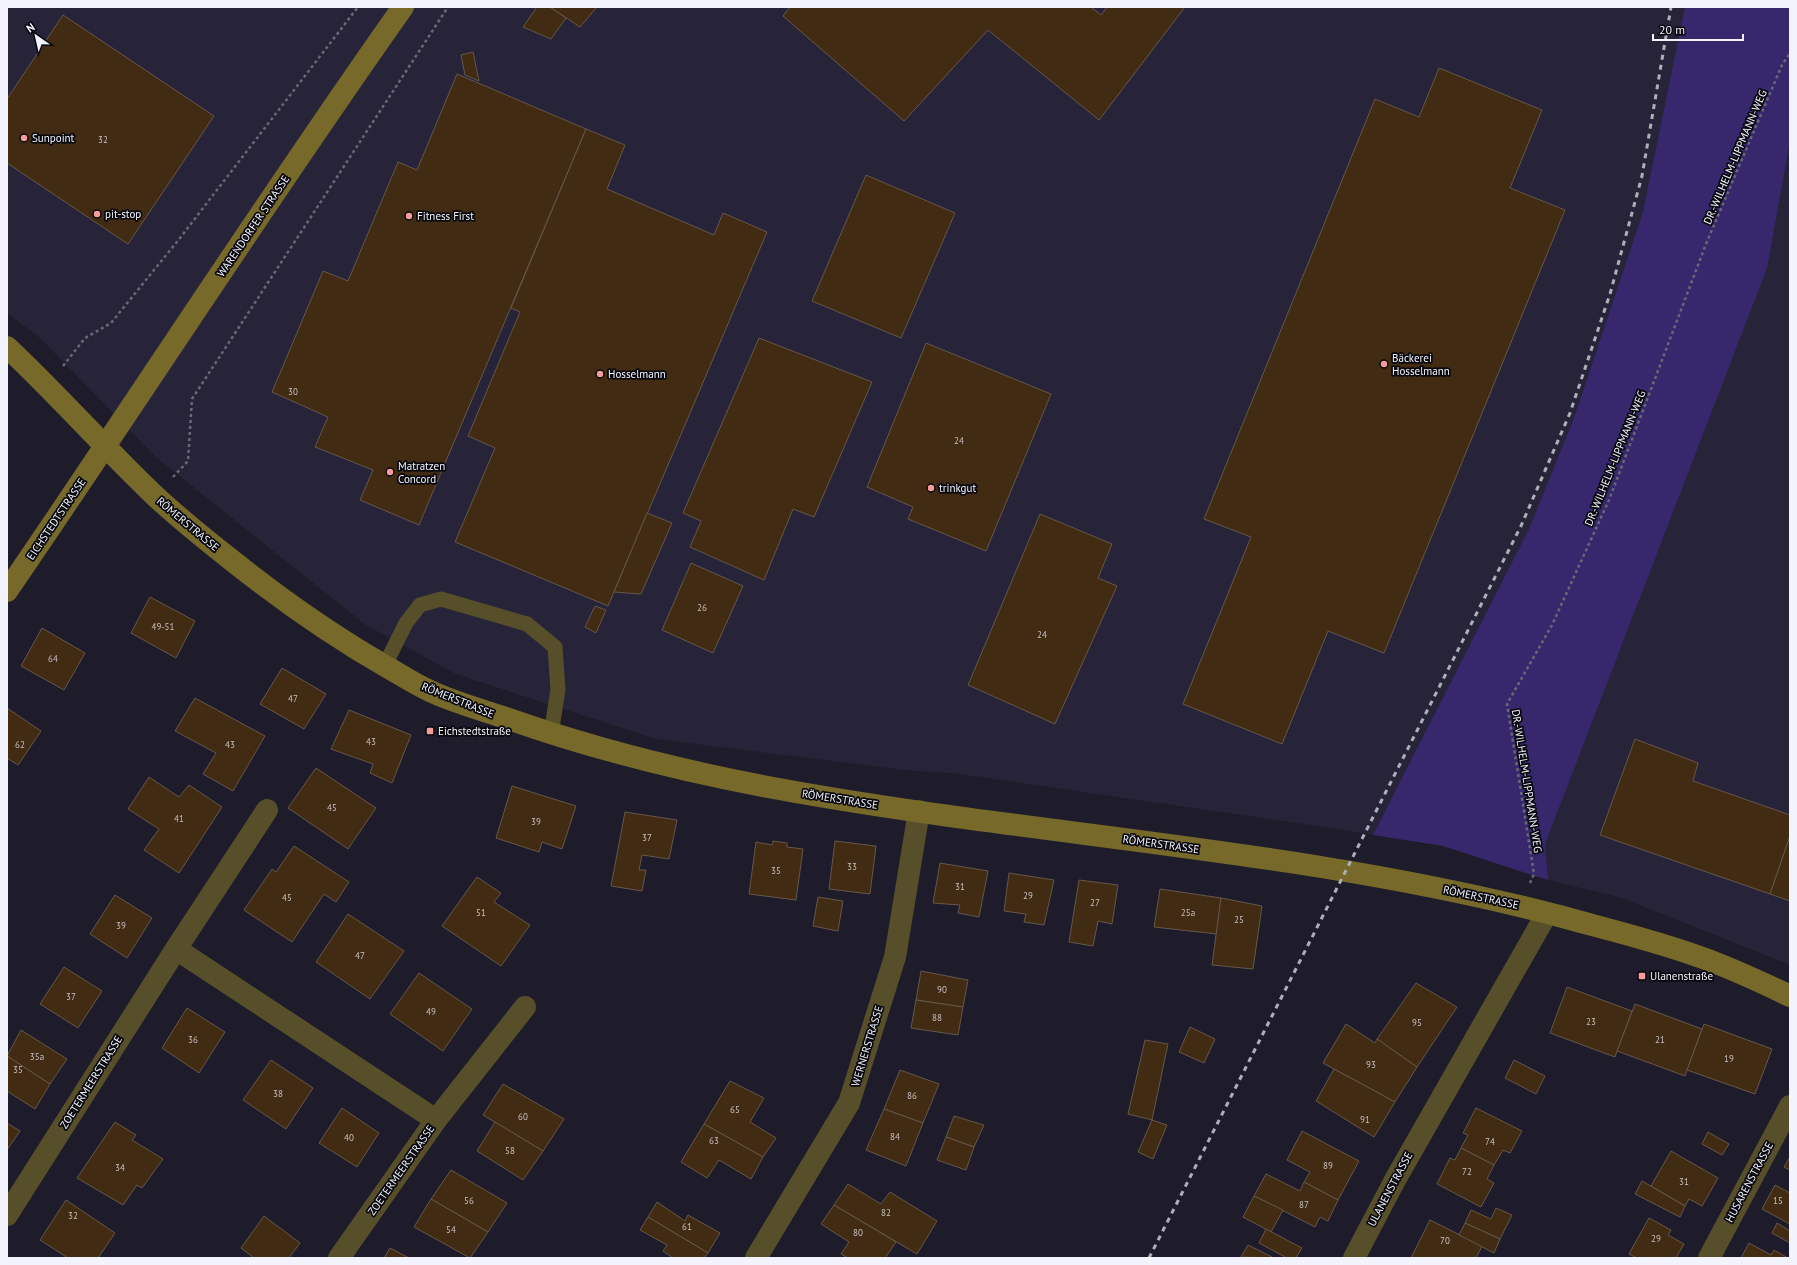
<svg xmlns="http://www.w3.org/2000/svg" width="1797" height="1265" font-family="'PT Sans',sans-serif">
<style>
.built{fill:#272439}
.green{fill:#37286d}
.building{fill:#422b13;stroke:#65574a}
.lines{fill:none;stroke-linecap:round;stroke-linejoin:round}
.path{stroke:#696875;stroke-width:2.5;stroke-dasharray:3 3;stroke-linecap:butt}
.lane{stroke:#574f29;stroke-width:15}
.street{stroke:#574f29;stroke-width:22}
.secondary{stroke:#776929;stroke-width:22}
.rail{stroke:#afafba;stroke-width:3;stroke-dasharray:5 5;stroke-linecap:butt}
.poi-dot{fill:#f59b9c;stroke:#08080e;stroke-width:1.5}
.labels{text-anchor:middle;stroke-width:3.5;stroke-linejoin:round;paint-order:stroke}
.number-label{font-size:9px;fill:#c7c1c2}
.poi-label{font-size:11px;fill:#f3f3fd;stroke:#08080e;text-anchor:start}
.street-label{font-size:11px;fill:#f3f3fd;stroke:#08080e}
</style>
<rect width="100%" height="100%" fill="#1e1c2b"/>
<!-- built -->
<path class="built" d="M7,7H1790V965L1622,898L1548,880L1443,846L1325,827L952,773L914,771L656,739L456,674L366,625L156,457L40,338L7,313Z"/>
<!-- green -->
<path class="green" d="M1685,7H1790V141L1767,268L1545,844L1548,880L1443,846L1373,835L1529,529L1574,418L1643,212Z"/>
<!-- building -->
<g class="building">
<path d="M537,7H550L566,18L551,39L523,27Z"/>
<path d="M550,7H597L580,27Z"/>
<path d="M790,7H1091L1101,15L1107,7H1185L1099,120L988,30L904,121L783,16Z"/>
<path d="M63,15L214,116L128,244L7,163V99Z"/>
<path d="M473,52L479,81L465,75L461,55Z"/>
<path d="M1439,68L1542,110L1510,188L1565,210L1384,653L1328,631L1282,744L1183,704L1251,537L1204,519L1375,99L1419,117Z"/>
<path d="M457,74L586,129L419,525L360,500L373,470L315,447L328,417L272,392L323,271L348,281L398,162L417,170Z"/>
<path d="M586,129L625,145L607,189L714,235L723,213L767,232L608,606L455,542L495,448L468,436L520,312L511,308Z"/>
<path d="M866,175L955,213L901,338L812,301Z"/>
<path d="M759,338L872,382L814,517L793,509L764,580L690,547L701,521L683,513Z"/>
<path d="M926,343L1051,394L986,551L908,519L913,507L867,487Z"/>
<path d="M647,513L672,523L641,594L614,592Z"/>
<path d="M1040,514L1112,544L1098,578L1117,586L1055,724L968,685Z"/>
<path d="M691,563L743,586L713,653L662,630Z"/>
<path d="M150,597L195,621L176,658L131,633Z"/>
<path d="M595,606L606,610L596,633L585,627Z"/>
<path d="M42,628L85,653L64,690L21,666Z"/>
<path d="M282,668L326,694L304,729L260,704Z"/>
<path d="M195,698L265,736L233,791L203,774L216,753L175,731Z"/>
<path d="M7,708L41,731L18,765L7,758Z"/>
<path d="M349,710L411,735L392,783L370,773L373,764L331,749Z"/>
<path d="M1635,739L1698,763L1693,781L1790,815V836L1770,894L1600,835Z"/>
<path d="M316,768L376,808L348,849L288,808Z"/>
<path d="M149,777L179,797L189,785L222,807L179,873L144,850L159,829L128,809Z"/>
<path d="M512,786L576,806L562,849L542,842L539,852L496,838Z"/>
<path d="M625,812L677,820L669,859L642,855L639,870H646L642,891L611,886Z"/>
<path d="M1790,836V901L1770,894Z"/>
<path d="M773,841L787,843V847L803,849L796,900L749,894L756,842L772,845Z"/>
<path d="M835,841L876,846L870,894L829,889Z"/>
<path d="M294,846L349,882L336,902L324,894L292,942L244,910L272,869L276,872Z"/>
<path d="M940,863L988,871L979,917L958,913L960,905L933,903Z"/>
<path d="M1009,873L1054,880L1044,925L1024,922L1026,914L1004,911Z"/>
<path d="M477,877L501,893L494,902L530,925L501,966L442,926Z"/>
<path d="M1079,880L1118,885L1112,924L1098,921L1093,946L1069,942Z"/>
<path d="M1160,889L1221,898L1217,934L1154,927Z"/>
<path d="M115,895L152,918L127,958L90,934Z"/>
<path d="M818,897L843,901L838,931L813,926Z"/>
<path d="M1221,898L1262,906L1253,969L1212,965Z"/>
<path d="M348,914L404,951L370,999L316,962Z"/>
<path d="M64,967L102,991L78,1028L40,1004Z"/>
<path d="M921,971L968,980L963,1007L916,1000Z"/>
<path d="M419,973L472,1009L443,1051L390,1014Z"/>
<path d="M1416,983L1457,1007L1417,1067L1377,1039Z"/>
<path d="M1567,987L1632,1011L1615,1057L1550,1033Z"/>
<path d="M916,1000L963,1007L958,1035L911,1028Z"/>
<path d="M1635,1004L1702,1029L1685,1076L1617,1051Z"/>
<path d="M187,1008L225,1032L199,1073L162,1048Z"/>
<path d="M1346,1024L1375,1043L1377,1039L1417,1067L1395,1102L1323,1063Z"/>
<path d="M1704,1024L1772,1049L1755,1094L1687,1070Z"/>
<path d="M1190,1027L1215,1039L1204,1063L1179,1052Z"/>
<path d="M21,1030L67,1059L50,1084L7,1056Z"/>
<path d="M1145,1040L1168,1044L1152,1120L1128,1114Z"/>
<path d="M7,1056L50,1084L35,1109L7,1091Z"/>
<path d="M271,1060L313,1088L286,1129L243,1100Z"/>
<path d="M1514,1060L1545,1076L1536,1094L1505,1078Z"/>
<path d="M1334,1069L1395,1102L1374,1137L1316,1101Z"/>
<path d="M900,1070L939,1084L923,1123L884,1109Z"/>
<path d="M730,1081L764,1098L750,1122L776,1138L763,1157L704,1124Z"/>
<path d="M503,1084L564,1119L543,1151L483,1115Z"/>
<path d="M342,1108L379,1133L357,1167L319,1143Z"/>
<path d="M1476,1108L1522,1131L1510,1153L1503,1150L1494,1165L1461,1148L1468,1135L1463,1133Z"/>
<path d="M884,1109L923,1123L906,1166L866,1150Z"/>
<path d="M954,1116L984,1125L974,1147L946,1137Z"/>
<path d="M1152,1120L1167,1125L1153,1159L1138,1152Z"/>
<path d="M115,1122L136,1135L132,1140L163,1159L142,1188L137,1185L123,1205L77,1178Z"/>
<path d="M495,1122L543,1151L523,1180L477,1151Z"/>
<path d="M7,1123L20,1131L7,1150Z"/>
<path d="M704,1124L763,1157L751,1179L719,1160L707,1178L681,1162Z"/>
<path d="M1302,1131L1359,1161L1338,1200L1304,1182L1310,1172L1287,1160Z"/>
<path d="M1708,1132L1729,1144L1722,1155L1702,1144Z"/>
<path d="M946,1137L974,1147L966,1170L937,1160Z"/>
<path d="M1461,1148L1494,1165L1487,1179L1494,1183L1481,1207L1437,1184L1450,1158L1455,1160Z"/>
<path d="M1671,1151L1718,1178L1702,1206L1689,1199L1685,1206L1651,1186Z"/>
<path d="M1790,1157V1170L1784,1167Z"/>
<path d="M451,1170L507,1203L488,1232L431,1199Z"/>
<path d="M1266,1174L1300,1191L1304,1182L1338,1200L1328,1221L1320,1217L1315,1227L1254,1196Z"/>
<path d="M1642,1181L1685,1206L1680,1217L1635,1194Z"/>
<path d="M848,1184L881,1204L890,1192L937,1221L917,1254L834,1205Z"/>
<path d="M1775,1185L1790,1193V1224L1762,1209Z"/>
<path d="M1254,1196L1283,1210L1271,1232L1243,1217Z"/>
<path d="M431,1199L488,1232L470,1258L414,1227Z"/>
<path d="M66,1200L115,1233L98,1258H68L40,1240Z"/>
<path d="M657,1202L685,1221L688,1215L720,1233L708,1253L648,1217Z"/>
<path d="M834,1205L896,1242L885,1258H848L841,1254L849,1242L821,1224Z"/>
<path d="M1496,1208L1512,1215L1500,1239L1465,1223L1471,1210L1491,1219Z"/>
<path d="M264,1216L300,1243L289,1258H254L241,1248Z"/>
<path d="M648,1217L708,1253L704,1258H673L663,1251L667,1245L640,1230Z"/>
<path d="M1649,1218L1671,1230L1668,1235L1684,1244L1676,1258H1637L1629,1254Z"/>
<path d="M1430,1220L1482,1246L1476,1258H1411Z"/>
<path d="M1465,1223L1500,1239L1494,1253L1459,1235Z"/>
<path d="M1777,1223L1790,1231V1243L1772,1233Z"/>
<path d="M1266,1229L1302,1248L1296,1258H1287L1259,1243Z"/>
<path d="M1749,1243L1771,1255L1774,1250L1788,1258H1741Z"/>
<path d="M1248,1245L1274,1258L1241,1257Z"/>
<path d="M390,1248L409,1258H384Z"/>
</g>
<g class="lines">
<!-- path -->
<g class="path">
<path d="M63,366L85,338L111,323L180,238L358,7"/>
<path d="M173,477L188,461L192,399L448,7"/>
<path d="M1530,883L1534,874L1507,704L1552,625L1609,500L1706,244L1782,65L1790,53"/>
</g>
<!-- lane -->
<path class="lane" d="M385,665L406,623L420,605L441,599L527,624L555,647L558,690L551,734"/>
<!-- street -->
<g class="street">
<path d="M176,949L436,1120"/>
<path d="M7,1215L176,949L267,810"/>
<path d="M339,1258L436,1120L525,1007"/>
<path d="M756,1258L849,1103L895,957L919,811"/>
<path d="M1354,1258L1395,1180L1547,913"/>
<path d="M1709,1258L1790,1106"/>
</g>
<!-- secondary -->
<g class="secondary">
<path d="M7,347C57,394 102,445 152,493C177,517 206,540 234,562C283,601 333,636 387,667C401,675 415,684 430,691C453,702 479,709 503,717C590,748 678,770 768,787C1031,836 1300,848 1559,916C1606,929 1654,940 1700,957C1731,968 1761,982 1790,996"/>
<path d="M7,591C140,397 267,199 403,7"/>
</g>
<!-- rail -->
<path class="rail" d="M1149,1258L1521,526L1570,413L1610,294L1642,176L1671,7"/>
</g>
<!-- markers -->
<g class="poi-dot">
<circle cx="24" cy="138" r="4"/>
<circle cx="97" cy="214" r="4"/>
<circle cx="409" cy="216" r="4"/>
<circle cx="1384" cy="364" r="4"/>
<circle cx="600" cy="374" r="4"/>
<circle cx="390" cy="472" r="4"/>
<circle cx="931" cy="488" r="4"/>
<rect x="426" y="727" width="8" height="8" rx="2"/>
<rect x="1638" y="972" width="8" height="8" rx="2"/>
</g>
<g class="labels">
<!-- number labels -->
<g class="number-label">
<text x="103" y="143">32</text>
<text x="293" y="395">30</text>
<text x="959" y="444">24</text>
<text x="702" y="611">26</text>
<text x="163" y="630">49-51</text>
<text x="1042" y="638">24</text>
<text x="53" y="662">64</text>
<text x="293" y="702">47</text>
<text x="371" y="745">43</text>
<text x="20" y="748">62</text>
<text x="230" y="748">43</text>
<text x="332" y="811">45</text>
<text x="179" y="822">41</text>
<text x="536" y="825">39</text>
<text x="647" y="841">37</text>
<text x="852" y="870">33</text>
<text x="776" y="874">35</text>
<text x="960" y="890">31</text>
<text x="1028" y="899">29</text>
<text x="287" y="901">45</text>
<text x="1095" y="906">27</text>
<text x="481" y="916">51</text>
<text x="1188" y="916">25a</text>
<text x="1239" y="923">25</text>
<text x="121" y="929">39</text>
<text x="360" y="959">47</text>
<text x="942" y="993">90</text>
<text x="71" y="1000">37</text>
<text x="431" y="1015">49</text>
<text x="937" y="1021">88</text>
<text x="1591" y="1025">23</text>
<text x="1417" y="1026">95</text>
<text x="193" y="1043">36</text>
<text x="1660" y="1043">21</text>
<text x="37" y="1060">35a</text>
<text x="1729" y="1062">19</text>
<text x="1371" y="1068">93</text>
<text x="18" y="1073">35</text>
<text x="278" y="1097">38</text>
<text x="912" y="1099">86</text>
<text x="735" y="1113">65</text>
<text x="523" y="1120">60</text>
<text x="1365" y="1123">91</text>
<text x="895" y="1140">84</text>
<text x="349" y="1141">40</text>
<text x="714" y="1144">63</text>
<text x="1490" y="1145">74</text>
<text x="510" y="1154">58</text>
<text x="1328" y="1169">89</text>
<text x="120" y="1171">34</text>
<text x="1467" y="1175">72</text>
<text x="1684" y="1185">31</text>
<text x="469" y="1204">56</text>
<text x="1778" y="1204">15</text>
<text x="1304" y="1208">87</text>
<text x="886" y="1216">82</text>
<text x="73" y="1219">32</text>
<text x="687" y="1230">61</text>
<text x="451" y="1233">54</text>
<text x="858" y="1236">80</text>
<text x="1656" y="1242">29</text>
<text x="1445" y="1244">70</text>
</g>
<!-- poi labels -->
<g class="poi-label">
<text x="32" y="142">Sunpoint</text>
<text x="105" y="218">pit-stop</text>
<text x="417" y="220">Fitness First</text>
<text x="1392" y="362">Bäckerei<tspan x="1392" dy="13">Hosselmann</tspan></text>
<text x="608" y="378">Hosselmann</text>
<text x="398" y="470">Matratzen<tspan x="398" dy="13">Concord</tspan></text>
<text x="939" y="492">trinkgut</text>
<text x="438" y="735">Eichstedtstraße</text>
<text x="1650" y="980">Ulanenstraße</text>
</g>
<!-- street labels -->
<g class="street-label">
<text transform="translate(1735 157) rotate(-67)" y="4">DR.-WILHELM-LIPPMANN-WEG</text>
<text transform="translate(253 226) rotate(-56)" y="4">WARENDORFER STRASSE</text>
<text transform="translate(1615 458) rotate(-68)" y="4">DR.-WILHELM-LIPPMANN-WEG</text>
<text transform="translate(56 519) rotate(-56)" y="4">EICHSTEDTSTRASSE</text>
<text transform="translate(188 524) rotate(40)" y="4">RÖMERSTRASSE</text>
<text transform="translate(458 700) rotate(22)" y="4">RÖMERSTRASSE</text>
<text transform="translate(1527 781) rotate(81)" y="4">DR.-WILHELM-LIPPMANN-WEG</text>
<text transform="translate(840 799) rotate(9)" y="4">RÖMERSTRASSE</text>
<text transform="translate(1161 844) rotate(8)" y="4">RÖMERSTRASSE</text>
<text transform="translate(1481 897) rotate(12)" y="4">RÖMERSTRASSE</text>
<text transform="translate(867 1046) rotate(-73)" y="4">WERNERSTRASSE</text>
<text transform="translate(91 1082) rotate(-58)" y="4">ZOETERMEERSTRASSE</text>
<text transform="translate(401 1170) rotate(-55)" y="4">ZOETERMEERSTRASSE</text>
<text transform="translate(1749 1182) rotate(-62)" y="4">HUSARENSTRASSE</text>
<text transform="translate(1390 1189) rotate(-62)" y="4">ULANENSTRASSE</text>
</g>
</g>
<!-- border -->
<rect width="1797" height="1265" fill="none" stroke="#f3f3fd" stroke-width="16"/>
<!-- north arrow -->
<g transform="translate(36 36) rotate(326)" stroke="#08080e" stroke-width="3" paint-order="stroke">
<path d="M0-3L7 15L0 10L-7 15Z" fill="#f3f3fd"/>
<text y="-6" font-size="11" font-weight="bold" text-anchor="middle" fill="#f3f3fd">N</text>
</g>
<!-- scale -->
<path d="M1653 34v6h90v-6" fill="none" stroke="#f3f3fd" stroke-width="2"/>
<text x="1659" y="34" font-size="12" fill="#f3f3fd" stroke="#08080e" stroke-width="3" paint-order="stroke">20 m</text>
</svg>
